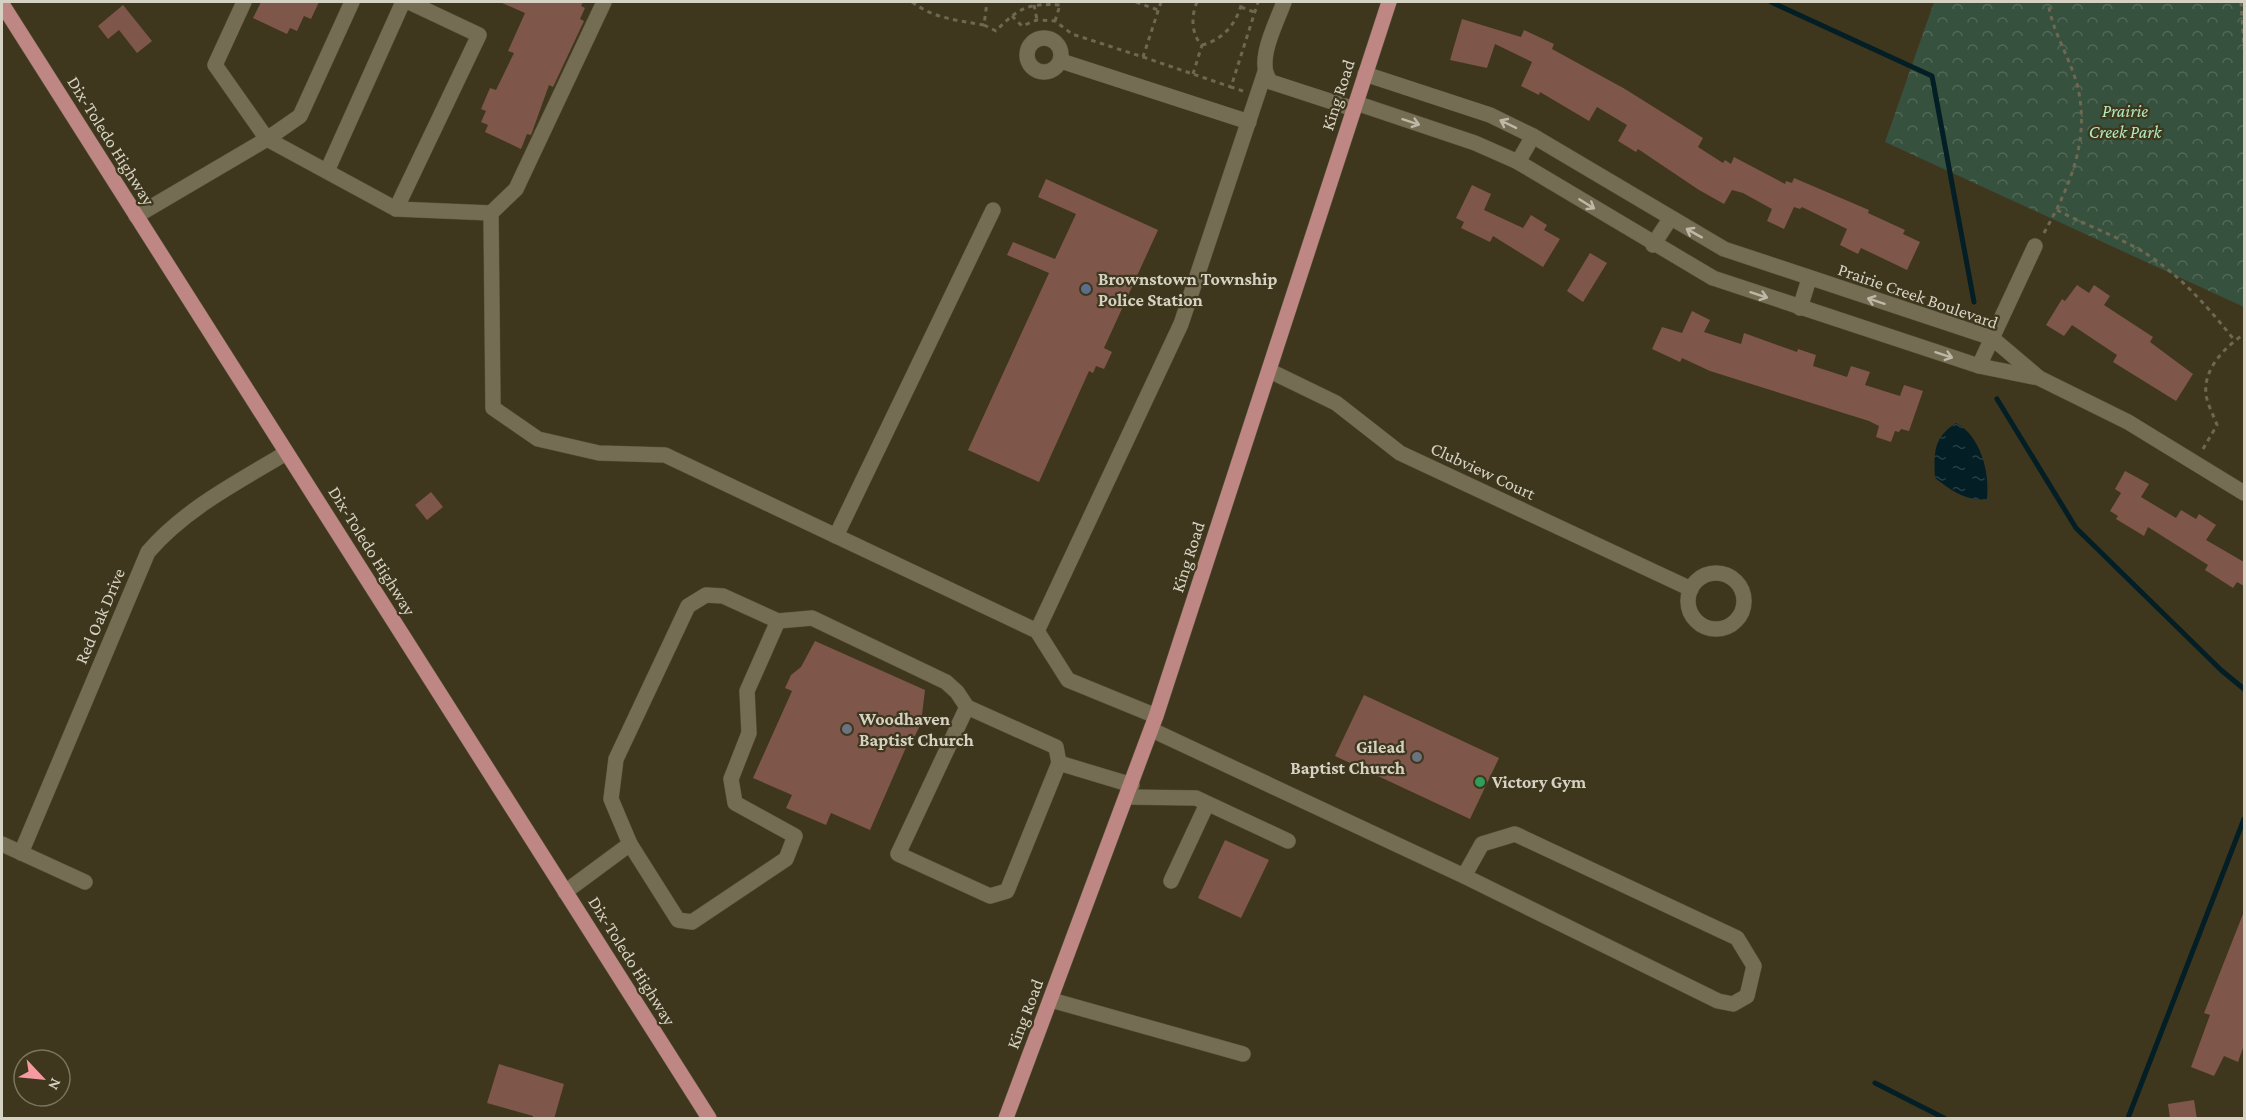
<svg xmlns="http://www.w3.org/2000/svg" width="2246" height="1120" font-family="'Crimson Pro',serif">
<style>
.park{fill:url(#park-crowns)}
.water{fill:url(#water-ripples)}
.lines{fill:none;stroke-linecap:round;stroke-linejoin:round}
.stream{stroke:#041e25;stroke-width:5}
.building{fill:#7e564a}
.minor-casing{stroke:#5a543f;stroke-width:16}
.major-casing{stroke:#5a543f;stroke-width:16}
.path{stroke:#6e6852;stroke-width:3;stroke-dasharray:4.5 4.5;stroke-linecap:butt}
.minor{stroke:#756d53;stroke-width:15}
.major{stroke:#bf8783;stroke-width:15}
.oneway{stroke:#beb9a7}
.service-dot{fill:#5c6f8a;stroke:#3e371e;stroke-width:2}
.worship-dot{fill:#6b7280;stroke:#3e371e;stroke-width:2}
.leisure-dot{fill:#2e9e5b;stroke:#3e371e;stroke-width:2}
.labels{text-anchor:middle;stroke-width:4.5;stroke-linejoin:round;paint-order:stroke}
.street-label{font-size:18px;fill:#d6d2c3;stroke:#3e371e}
.park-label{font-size:18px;font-style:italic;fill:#b0ecbf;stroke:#3e371e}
.poi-label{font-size:18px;font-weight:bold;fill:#d6d2c3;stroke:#3e371e;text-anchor:start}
</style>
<defs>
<pattern id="park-crowns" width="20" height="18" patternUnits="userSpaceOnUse" patternTransform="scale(1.5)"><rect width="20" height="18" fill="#36513d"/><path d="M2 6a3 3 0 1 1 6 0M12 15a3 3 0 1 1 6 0" fill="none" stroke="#526957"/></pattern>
<pattern id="water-ripples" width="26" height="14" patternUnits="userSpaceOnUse" patternTransform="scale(1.5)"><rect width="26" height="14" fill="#041e25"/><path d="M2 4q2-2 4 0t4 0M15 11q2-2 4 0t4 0" fill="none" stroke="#283e43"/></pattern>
</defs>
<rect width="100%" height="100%" fill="#3e371e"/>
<!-- park -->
<path class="park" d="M1934,2H2244V307L1885,142Z"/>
<!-- water -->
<path class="water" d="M1956,423C1981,436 1990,473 1987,499C1966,502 1951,490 1935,478C1934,452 1933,438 1956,423Z"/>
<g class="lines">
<!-- stream -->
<g class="stream">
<path d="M1771,2L1932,76L1974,302"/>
<path d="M1997,399L2076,528L2221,670L2244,689"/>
<path d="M1875,1083L1944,1118"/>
<path d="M2128,1118L2244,819"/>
</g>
</g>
<!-- building -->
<g class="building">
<path d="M261,2H319L311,19L304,16L297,31L290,28L287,34L253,18Z"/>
<path d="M500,2H583L581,6L585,8L580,19L584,21L553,87L549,85L531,135L527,134L521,149L485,132L488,125L481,122L486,111L481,109L490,88L496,90L514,53L508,51L525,13Z"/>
<path d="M123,5L152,41L137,53L119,30L108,39L98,26Z"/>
<path d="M1462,19L1521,37L1524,30L1554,44L1552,49L1625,89L1703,138L1698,147L1723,163L1725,160L1731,164L1734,157L1785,184L1786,181L1792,183L1794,178L1869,210L1868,213L1905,230L1903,234L1920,242L1907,270L1861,248L1858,254L1840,245L1847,229L1802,207L1800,209L1794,207L1784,229L1767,221L1772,209L1743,193L1732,190L1724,204L1699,190L1638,149L1636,152L1618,141L1627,125L1597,107L1589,121L1540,92L1539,95L1521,86L1532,62L1495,44L1487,68L1450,60Z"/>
<path d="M1046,179L1158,230L1104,348L1112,352L1104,369L1096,366L1093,373L1089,371L1039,482L968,450L1049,273L1007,255L1013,242L1055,259L1076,214L1038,197Z"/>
<path d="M1472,185L1491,194L1484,210L1523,228L1531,215L1547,225L1544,230L1560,239L1543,267L1493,236L1490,242L1461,228L1464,222L1456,218Z"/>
<path d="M1590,253L1607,263L1583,302L1567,291Z"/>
<path d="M2077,285L2089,293L2094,285L2110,296L2104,305L2153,337L2150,342L2193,374L2176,401L2113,362L2117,355L2072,325L2064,336L2046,325L2062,299L2065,301Z"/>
<path d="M1692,311L1710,320L1704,332L1741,344L1744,333L1797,352L1798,349L1816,355L1813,366L1847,377L1851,366L1870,372L1865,385L1900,396L1904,385L1923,391L1909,431L1901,429L1899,432L1895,431L1891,442L1876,437L1879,426L1869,421L1710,371L1682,358L1680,362L1652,349L1662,327L1682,333Z"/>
<path d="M2125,471L2149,484L2141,497L2176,518L2181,510L2196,519L2199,514L2216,525L2206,540L2244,562V586L2237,582L2233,588L2205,570L2208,565L2148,527L2144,536L2116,519L2118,516L2110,511L2121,493L2115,489Z"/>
<path d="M431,492L443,507L427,520L415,505Z"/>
<path d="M815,641L925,690L921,723L914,738L911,736L870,830L831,813L826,825L786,808L792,795L753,778L792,691L785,688L791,675L801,667Z"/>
<path d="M1364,695L1499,758L1470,819L1335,756Z"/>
<path d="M1225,840L1269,860L1241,918L1198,898Z"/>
<path d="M2243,914L2244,1045L2238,1062L2224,1056L2214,1076L2191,1067L2210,1015L2204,1013Z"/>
<path d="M499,1064L564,1084L554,1119H533V1116L487,1103Z"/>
<path d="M2194,1100L2197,1119H2170L2168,1104Z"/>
</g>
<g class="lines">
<defs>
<g id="minor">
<path d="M352,2L300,116L267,139L396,209L491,213"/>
<path d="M604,2L516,189L491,213L493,408L538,439L599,453L665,455L1037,631L1068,680L1156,716"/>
<path d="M1284,2C1277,22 1254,63 1271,82L1354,109"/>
<circle cx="1044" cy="55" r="17"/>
<path d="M1061,61L1249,122"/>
<path d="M1365,74L1490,115L1533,136L1724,249L1992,338L2038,377"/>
<path d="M1356,103L1475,143L1518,162L1713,278L1979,366L2039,378L2128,422L2244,493"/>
<path d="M1518,162L1533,136"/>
<path d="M327,171L403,2"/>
<path d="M396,209L479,35L409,2"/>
<path d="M136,216L267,139L215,65L244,2"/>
<path d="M1653,245L1670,219"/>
<path d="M1800,308L1809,279"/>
<path d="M1979,366L2035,246"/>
<path d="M1270,371L1336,403L1400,453L1691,589"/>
<path d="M836,536L993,210"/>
<circle cx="1716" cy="601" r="28"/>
<path d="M1037,631L1181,324L1265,72"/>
<path d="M967,707L898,854L990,896L1007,891L1059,763"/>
<path d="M1152,730L1464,876L1718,1001L1733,1004L1747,996L1754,966L1737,938L1515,834L1482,844L1464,876"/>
<path d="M1127,797L1196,798L1288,841"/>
<path d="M2,844L85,882"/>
<path d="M630,844L678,920L692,922L786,859L795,836L735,803L731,779L749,733L747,691L778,621"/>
<path d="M21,853L148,552C186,508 238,482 286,453"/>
<path d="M1171,881L1207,804"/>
<path d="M565,892L630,844L611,799L616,759L688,606L706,595L723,596L778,621L812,618L946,682L957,692L967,707L1056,747L1059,763L1132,785"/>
<path d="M1051,1000L1243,1054"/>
</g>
<g id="major">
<path d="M2,4L709,1118"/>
<path d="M1006,1118L1156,716L1389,2"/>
</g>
</defs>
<!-- minor casing -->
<use href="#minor" class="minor-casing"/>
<!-- major casing -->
<use href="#major" class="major-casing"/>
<!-- path -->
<g class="path">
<path d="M912,2C935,19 957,20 984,25L987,2"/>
<path d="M1136,2L1158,10"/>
<path d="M1197,2C1191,15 1191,35 1202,45"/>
<path d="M2241,2L2244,49"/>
<path d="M1034,5L1037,20"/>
<path d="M1241,7L1254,12"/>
<path d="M1012,16L1022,26L1037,20L1055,21L1072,34L1143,57L1161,2"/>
<path d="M1055,21L1060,5"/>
<path d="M984,25L996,31C1018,8 1028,3 1060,5L1061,2"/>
<path d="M1202,45C1223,40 1237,23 1242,2"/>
<path d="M1143,57L1231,87"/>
<path d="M1193,74L1202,45"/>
<path d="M1243,91L1231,87L1258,2"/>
<path d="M2057,210C2085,225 2117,236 2145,253C2181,276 2209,308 2235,341"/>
<path d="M2044,233C2070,186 2091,139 2077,84C2069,56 2052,31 2048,2"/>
<path d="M2203,449L2217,425C2214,416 2207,404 2206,394C2203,369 2225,347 2244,334"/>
</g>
<!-- minor -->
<use href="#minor" class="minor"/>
<!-- major -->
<use href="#major" class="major"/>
</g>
<!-- one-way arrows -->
<defs><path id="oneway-shaft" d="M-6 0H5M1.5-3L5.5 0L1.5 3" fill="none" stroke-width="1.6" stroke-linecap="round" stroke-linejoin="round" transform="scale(1.5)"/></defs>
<g class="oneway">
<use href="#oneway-shaft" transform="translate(1411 122) rotate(18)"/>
<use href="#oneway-shaft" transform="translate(1508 124) rotate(-154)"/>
<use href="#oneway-shaft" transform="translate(1587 204) rotate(32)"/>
<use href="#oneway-shaft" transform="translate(1694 233) rotate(-151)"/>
<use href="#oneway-shaft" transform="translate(1759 295) rotate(18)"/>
<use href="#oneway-shaft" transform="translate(1876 301) rotate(-162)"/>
<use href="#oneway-shaft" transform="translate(1944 355) rotate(18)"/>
</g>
<!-- markers -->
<circle class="service-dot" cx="1086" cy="289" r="6"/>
<g class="worship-dot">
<circle cx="847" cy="729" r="6"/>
<circle cx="1417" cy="757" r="6"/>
</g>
<circle class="leisure-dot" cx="1480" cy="782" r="6"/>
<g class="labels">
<!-- street labels -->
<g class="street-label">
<text transform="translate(1338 95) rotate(-72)" y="6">King Road</text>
<text transform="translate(111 141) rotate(58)" y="6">Dix-Toledo Highway</text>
<text transform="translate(1918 296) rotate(19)" y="6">Prairie Creek Boulevard</text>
<text transform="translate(1483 471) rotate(25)" y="6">Clubview Court</text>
<text transform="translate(372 551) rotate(58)" y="6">Dix-Toledo Highway</text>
<text transform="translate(1188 557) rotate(-72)" y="6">King Road</text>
<text transform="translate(100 616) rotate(-67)" y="6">Red Oak Drive</text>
<text transform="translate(632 961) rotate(58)" y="6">Dix-Toledo Highway</text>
<text transform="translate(1025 1014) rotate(-69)" y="6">King Road</text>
</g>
<!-- park labels -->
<g class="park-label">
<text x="2125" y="117">Prairie<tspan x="2125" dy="21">Creek Park</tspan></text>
</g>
<!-- poi labels -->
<g class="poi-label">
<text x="1098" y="285">Brownstown Township<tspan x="1098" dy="21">Police Station</tspan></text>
<text x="859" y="725">Woodhaven<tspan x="859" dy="21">Baptist Church</tspan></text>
<text x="1405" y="753" text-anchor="end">Gilead<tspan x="1405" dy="21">Baptist Church</tspan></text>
<text x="1492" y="788">Victory Gym</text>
</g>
</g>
<!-- border -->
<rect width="2246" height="1120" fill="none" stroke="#d6d2c3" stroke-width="6"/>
<!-- north arrow -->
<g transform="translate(42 1078) rotate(116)"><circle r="28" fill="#3e371e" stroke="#7b7560" stroke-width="1.5"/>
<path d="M0-4.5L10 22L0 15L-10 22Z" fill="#f49aa0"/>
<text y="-9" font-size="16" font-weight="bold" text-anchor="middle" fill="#d6d2c3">N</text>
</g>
</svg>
